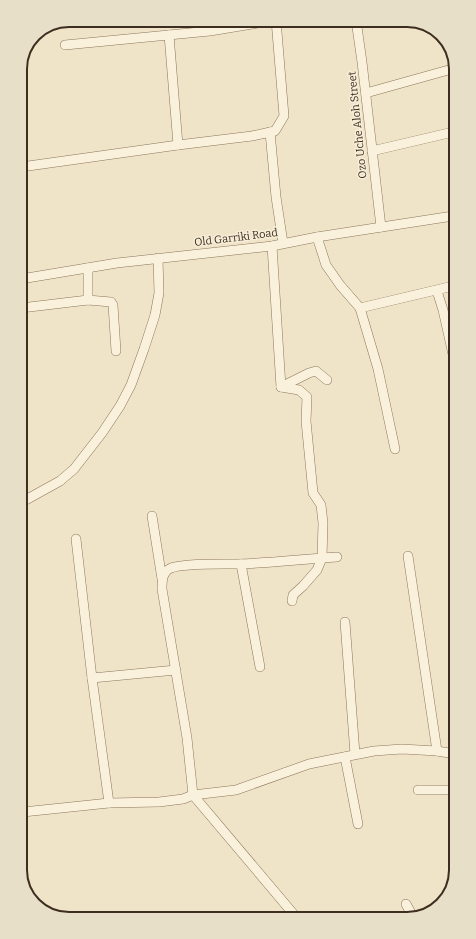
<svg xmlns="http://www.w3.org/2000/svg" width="476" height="939" font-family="Bitter,serif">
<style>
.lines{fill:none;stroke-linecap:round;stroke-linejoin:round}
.minor-casing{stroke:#8d765c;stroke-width:10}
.minor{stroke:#faf1dc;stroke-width:9}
.labels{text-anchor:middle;stroke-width:3;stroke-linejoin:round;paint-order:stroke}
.street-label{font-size:11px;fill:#3d2e20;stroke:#f7eed8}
.rim{fill:none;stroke:#3d2e20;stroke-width:2}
</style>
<rect width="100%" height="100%" fill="#f0e4c8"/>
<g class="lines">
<defs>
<g id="minor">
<path d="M356,20L362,62L381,227"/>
<path d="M169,35L178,145"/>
<path d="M366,93L452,69"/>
<path d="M270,132L276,197L283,243"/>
<path d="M372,151L453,132"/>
<path d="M21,167L178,145L252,136L275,131L284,116L276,20L210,31L65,45"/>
<path d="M317,237L326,265L340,285L360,308L378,369L395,449"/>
<path d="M272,246L281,387"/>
<path d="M21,279L117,263L272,246L317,237L453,216"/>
<path d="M437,291L443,310L454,359"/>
<path d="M88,300V268"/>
<path d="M21,308L88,300L111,302L113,305L116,351"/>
<path d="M360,308L453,286"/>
<path d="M22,502L60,481L74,469L102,433L120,406L131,385L144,349L155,315L159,293L158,258"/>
<path d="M152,516L162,579"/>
<path d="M76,539L92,678L109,803"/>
<path d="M408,556L437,751"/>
<path d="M241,564L260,667"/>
<path d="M292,601L293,595L303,586L317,570L322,558L323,523L321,505L313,493L306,421L307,397L299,390L281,387L309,373L316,371L327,380"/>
<path d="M345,622L355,754"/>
<path d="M92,678L176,670"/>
<path d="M345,757L358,824"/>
<path d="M418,790H456"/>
<path d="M23,812L109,803L159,802L183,799L193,795L236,790L309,764L374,751L402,749L437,751L455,754"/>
<path d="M406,904L412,915"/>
<path d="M296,917L193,795L187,738L162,589C162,581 162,572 171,568C184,563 222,564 238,564C271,563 304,559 337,557"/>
</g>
</defs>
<!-- minor casing -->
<use href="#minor" class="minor-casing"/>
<!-- minor -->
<use href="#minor" class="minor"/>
</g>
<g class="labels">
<!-- street labels -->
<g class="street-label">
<text transform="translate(357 125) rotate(-96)" y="4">Ozo Uche Aloh Street</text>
<text transform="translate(236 237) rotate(-7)" y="4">Old Garriki Road</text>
</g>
</g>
<!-- crop -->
<path d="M0 0H476V939H0ZM69 27H407A42 42 0 0 1 449 69V870A42 42 0 0 1 407 912H69A42 42 0 0 1 27 870V69A42 42 0 0 1 69 27Z" fill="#e8dfc9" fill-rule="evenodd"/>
<path class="rim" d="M69 27H407A42 42 0 0 1 449 69V870A42 42 0 0 1 407 912H69A42 42 0 0 1 27 870V69A42 42 0 0 1 69 27Z"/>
</svg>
